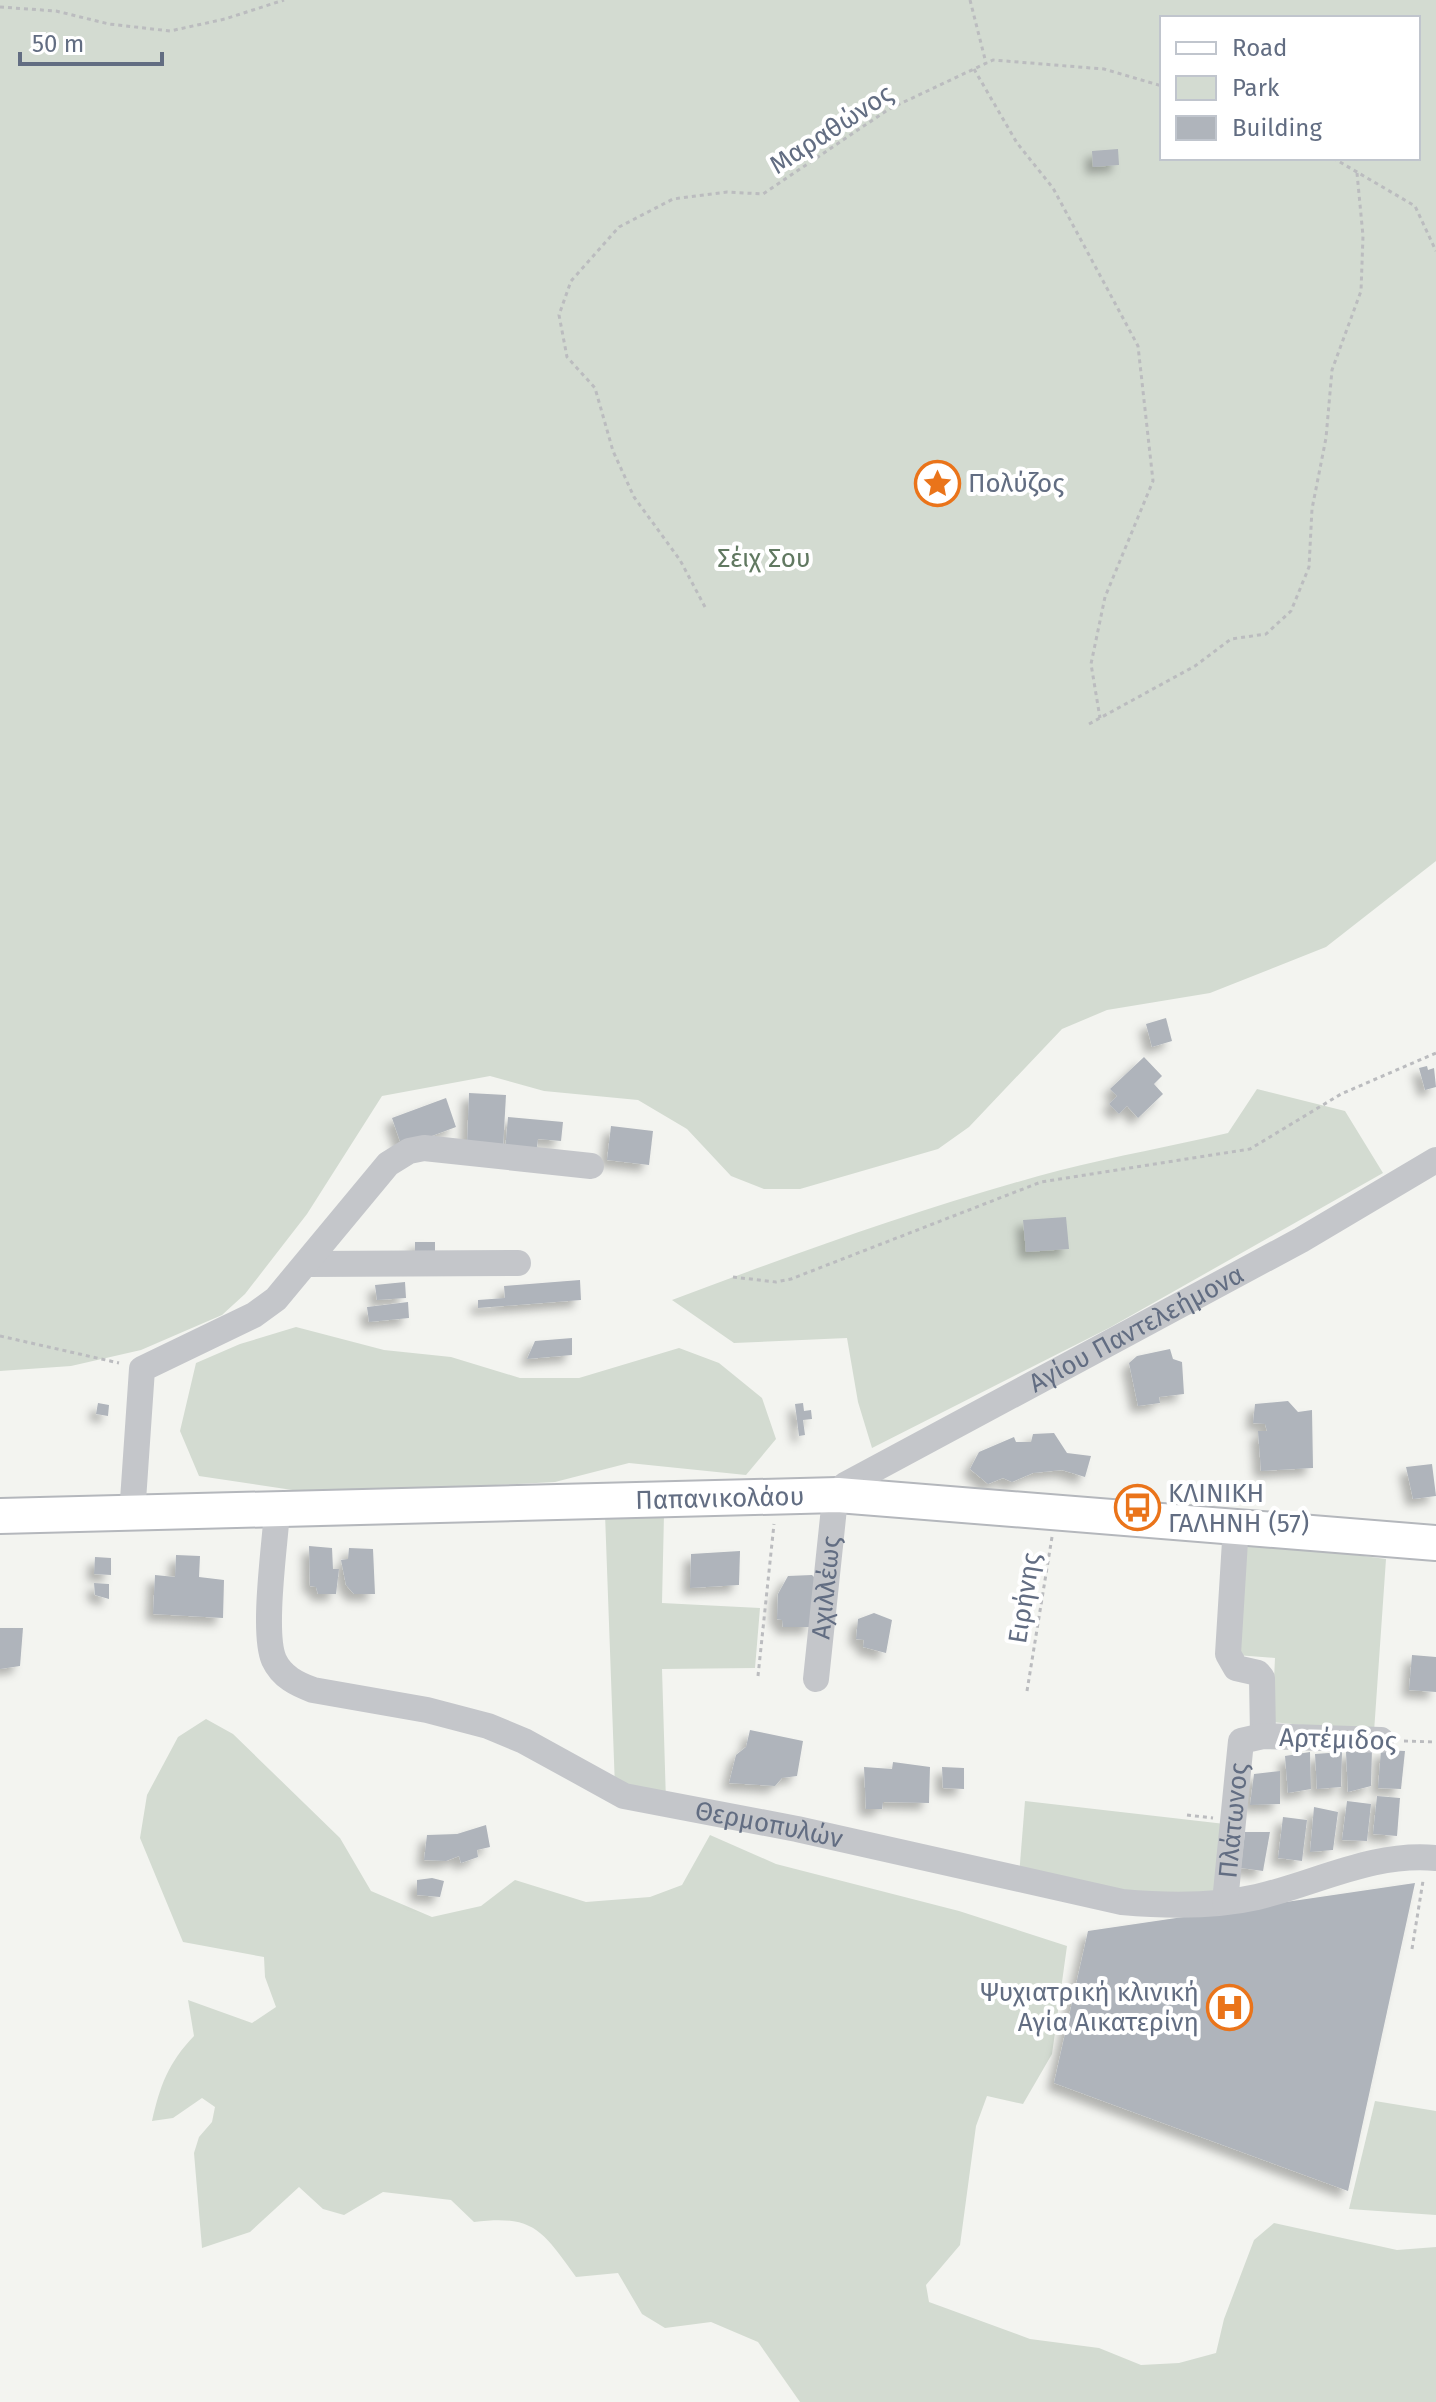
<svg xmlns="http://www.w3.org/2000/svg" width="1436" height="2402" font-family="'Fira Sans',sans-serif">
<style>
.green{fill:#d3dbd1;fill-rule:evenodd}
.building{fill:#afb4bb;filter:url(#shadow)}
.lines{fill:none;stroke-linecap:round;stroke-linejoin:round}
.major-casing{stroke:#b4b7bc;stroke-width:38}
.path{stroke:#bbbcbf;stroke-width:3;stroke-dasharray:4 4;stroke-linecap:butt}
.minor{stroke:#c4c6ca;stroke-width:26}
.major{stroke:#fff;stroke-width:34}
.labels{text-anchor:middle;stroke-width:8;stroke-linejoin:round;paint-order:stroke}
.street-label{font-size:26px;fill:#626d82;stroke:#fff}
.poi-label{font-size:26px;fill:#626d82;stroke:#fff;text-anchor:start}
.park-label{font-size:26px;fill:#617961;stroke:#fff}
</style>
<defs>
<filter id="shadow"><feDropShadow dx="-7" dy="7" stdDeviation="4" flood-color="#0004"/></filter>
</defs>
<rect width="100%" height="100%" fill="#f3f4f0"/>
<!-- green -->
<g class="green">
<path d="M0,0H1436V861L1326,947L1210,993L1107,1010L1062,1029L969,1127L938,1149L800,1189H764L731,1176L687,1129L638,1100L544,1091L490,1076L382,1096L307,1214L245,1294L222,1315L141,1350L71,1366L0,1371ZM1162,18H1418V158H1162Z"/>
<path d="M1257,1089L1345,1111L1383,1173L1109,1328L872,1448L858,1402L847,1338L734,1343L672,1300C799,1252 929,1205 1061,1170C1116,1156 1172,1146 1228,1133Z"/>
<path d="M296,1327L384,1350L451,1357L520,1378H579L679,1348L719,1363L762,1398L776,1439L746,1475L629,1463L555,1482L319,1494L199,1476L180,1431L196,1363L240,1344Z"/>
<path d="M605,1514H664L662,1603L760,1608L755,1668L662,1669L666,1802L615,1788Z"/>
<path d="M1244,1540L1386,1559L1374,1732L1272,1722L1275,1658L1236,1655Z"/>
<path d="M206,1719L233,1734L340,1838L371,1891L432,1917L481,1906L515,1880L586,1902L650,1897L682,1885L710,1835L776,1864L959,1911L1067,1946L1052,2054L1023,2104L987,2096L976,2126L960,2245L926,2285L929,2302L1030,2339L1099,2348L1141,2365L1179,2363L1216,2353L1224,2319L1254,2240L1274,2223L1397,2250L1436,2247V2402H800L758,2342L711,2322L665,2328L642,2314L618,2273L576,2277C543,2232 535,2214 474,2222L451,2200L383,2192L344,2215L323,2209L299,2187L250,2232L202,2248L194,2153L199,2137L212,2122L215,2107L202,2098L173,2118L152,2121C160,2086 168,2063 194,2036L188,2000L252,2023L276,2007L265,1977L264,1957L183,1942L140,1838L147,1795L178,1737Z"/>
<path d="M1025,1801L1225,1824L1216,1893L1129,1895L1019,1876Z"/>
<path d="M1375,2101L1436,2111V2215L1349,2209Z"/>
</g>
<!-- building -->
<g class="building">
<path d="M1118,149L1119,165L1093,167L1092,151Z"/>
<path d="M1166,1018L1172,1041L1152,1047L1146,1024Z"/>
<path d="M1144,1057L1162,1076L1154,1084L1163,1094L1138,1118L1127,1106L1119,1114L1109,1104L1117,1096L1110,1089Z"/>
<path d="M1427,1066L1428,1070L1434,1068L1436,1087L1425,1090L1419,1068Z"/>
<path d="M469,1093L506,1095L503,1148L467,1147Z"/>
<path d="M446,1098L456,1127L402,1147L392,1118Z"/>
<path d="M508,1117L563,1122L561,1141L538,1139L536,1153L505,1151Z"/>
<path d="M611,1126L653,1131L649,1165L607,1160Z"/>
<path d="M1066,1217L1069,1249L1026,1252L1023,1220Z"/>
<rect x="415" y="1242" width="20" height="16"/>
<path d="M580,1280L581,1300L478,1308V1300L505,1298L504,1286Z"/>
<path d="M405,1282L406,1298L377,1300L375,1285Z"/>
<path d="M408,1302L409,1318L369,1322L367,1307Z"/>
<path d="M572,1338V1355L527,1359L535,1341Z"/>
<path d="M1170,1349L1173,1359L1182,1362L1184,1394L1159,1397L1160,1403L1138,1406L1129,1363L1137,1356Z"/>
<path d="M1288,1401L1298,1412L1312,1410L1313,1468L1261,1471L1258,1431H1267L1265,1424L1253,1423L1255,1404Z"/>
<path d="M98,1403L109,1405L108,1416L96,1414Z"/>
<path d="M803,1403L804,1411L811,1410L812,1419L803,1420L805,1435L799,1436L795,1404Z"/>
<path d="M1054,1433L1067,1453L1091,1456L1085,1477L1062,1470L1033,1473L1012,1482L1003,1478L988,1484L970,1469L979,1452L1014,1437L1016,1442H1031L1033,1434Z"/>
<path d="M1432,1464L1436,1496L1413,1499L1406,1467Z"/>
<path d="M309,1546L332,1548L333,1569H339L336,1594H318L316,1587L310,1586Z"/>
<path d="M349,1548L373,1549L375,1594H354L346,1585L341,1560L348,1559Z"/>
<path d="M740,1551L739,1585L690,1588L691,1554Z"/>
<path d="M176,1555L200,1556L199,1577L224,1580L223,1618L153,1614L155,1575L175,1577Z"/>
<path d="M95,1557L111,1558V1575L94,1574Z"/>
<path d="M812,1575L819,1582L811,1627H783L782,1620L777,1619L778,1594L788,1576Z"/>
<path d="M94,1583L109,1584V1599L95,1595Z"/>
<path d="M874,1613L892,1620L886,1653L863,1647L864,1640L856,1639L858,1619Z"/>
<path d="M0,1628H23L20,1666L0,1669Z"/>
<path d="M1412,1655L1436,1657V1692L1409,1690Z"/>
<path d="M750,1730L803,1741L797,1776L782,1778L775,1786L729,1783L736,1755L746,1747Z"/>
<path d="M1372,1749L1371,1786L1348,1792L1346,1752Z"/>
<path d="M1381,1750L1405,1751L1401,1789L1378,1788Z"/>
<path d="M1310,1752L1311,1789L1288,1793L1285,1756Z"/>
<path d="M1342,1752L1341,1787L1317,1789L1315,1754Z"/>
<path d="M893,1762L930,1767L929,1803L883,1802L882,1809H866L864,1767L892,1769Z"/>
<path d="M942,1767L964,1768V1789L943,1788Z"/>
<path d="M1280,1771V1804L1250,1805L1254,1774Z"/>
<path d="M1377,1796L1400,1798L1397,1836L1373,1834Z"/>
<path d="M1347,1801L1371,1804L1367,1841L1342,1840Z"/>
<path d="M1314,1807L1338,1812L1333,1850L1310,1852Z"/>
<path d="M1283,1817L1307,1820L1302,1861L1278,1858Z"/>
<path d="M486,1825L490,1847L477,1850L478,1857L461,1863L459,1856L446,1861L424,1860L427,1835L457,1834Z"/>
<path d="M1245,1832H1270L1263,1871L1241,1868Z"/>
<path d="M432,1878L444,1881L440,1897L417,1895V1880Z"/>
<path d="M1415,1883L1348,2191L1054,2083L1088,1931Z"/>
</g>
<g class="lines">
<defs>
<g id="major">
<path id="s4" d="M0,1516L838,1495L1436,1543"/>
</g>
</defs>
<!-- major casing -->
<use href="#major" class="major-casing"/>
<!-- path -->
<g class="path">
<path d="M970,0L986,63"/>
<path d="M0,7L56,11L109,24L170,31L225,19L284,0"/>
<path d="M974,69L1017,143L1053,188L1138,346L1153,481L1105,597L1091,664L1100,718"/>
<path d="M1333,158L1415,206L1436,251"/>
<path d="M705,607L680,560L634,497L613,451L595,388L567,357L559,315L571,281L619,227L673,199L727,192L763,194L889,109L993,60L1104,69L1162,86"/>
<path d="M1089,724L1195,666L1231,639L1266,634L1291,611L1309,567L1312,509L1326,438L1332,370L1361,291L1363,236L1357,173"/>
<path d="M733,1277L776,1282L791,1279L1041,1182L1250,1149L1341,1094L1436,1053"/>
<path d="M0,1336L119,1363"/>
<path d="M758,1676L774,1524"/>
<path d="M1027,1691L1052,1537"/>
<path d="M1404,1741L1436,1742"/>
<path d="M1187,1815L1213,1818"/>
<path d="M1412,1949L1423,1881"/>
</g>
<!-- minor -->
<g class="minor">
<path d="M308,1264L518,1263"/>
<path id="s1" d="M277,1511C275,1544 262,1633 274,1660C282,1677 297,1684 313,1690L427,1710L488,1726L524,1741L624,1796L797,1829L1122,1902C1167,1906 1213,1907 1257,1897C1317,1883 1373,1852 1436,1858"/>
<path d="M132,1515L142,1369L254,1315L276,1299L388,1164L409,1151L424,1148L591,1166"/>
<path d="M1236,1525L1228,1654L1236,1668L1258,1673L1262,1678L1263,1736"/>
<path id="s2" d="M816,1679L834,1508L845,1485L1301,1240L1436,1160"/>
<path id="s3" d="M1225,1902L1241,1741L1263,1736L1381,1740"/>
</g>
<!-- major -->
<use href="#major" class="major"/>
</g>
<!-- icons -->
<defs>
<symbol id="sight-ring" viewBox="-11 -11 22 22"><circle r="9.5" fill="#fff" stroke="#ea741a" stroke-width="1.5"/><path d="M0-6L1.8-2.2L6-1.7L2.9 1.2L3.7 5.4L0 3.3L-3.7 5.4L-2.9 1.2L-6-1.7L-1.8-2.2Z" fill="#ea741a"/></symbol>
<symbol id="bus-ring" viewBox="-11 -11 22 22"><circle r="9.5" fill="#fff" stroke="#ea741a" stroke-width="1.5"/><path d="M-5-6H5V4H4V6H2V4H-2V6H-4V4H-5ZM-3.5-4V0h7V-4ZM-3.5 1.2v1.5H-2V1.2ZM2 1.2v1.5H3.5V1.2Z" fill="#ea741a"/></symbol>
<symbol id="hospital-ring" viewBox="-11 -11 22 22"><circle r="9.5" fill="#fff" stroke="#ea741a" stroke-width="1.5"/><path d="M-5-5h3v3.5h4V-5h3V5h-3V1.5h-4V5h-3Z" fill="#ea741a"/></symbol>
</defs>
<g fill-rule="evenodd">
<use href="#sight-ring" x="912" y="458" width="51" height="51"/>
<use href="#bus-ring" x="1112" y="1482" width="51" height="51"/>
<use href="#hospital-ring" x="1204" y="1982" width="51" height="51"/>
</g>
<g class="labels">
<!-- street labels -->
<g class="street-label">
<text transform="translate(831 129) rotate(-33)" y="9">Μαραθώνος</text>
<text dy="9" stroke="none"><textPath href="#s2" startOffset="528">Αγίου Παντελεήμονα</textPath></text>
<text dy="9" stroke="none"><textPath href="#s4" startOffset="720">Παπανικολάου</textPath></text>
<text dy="9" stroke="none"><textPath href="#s2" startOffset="92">Αχιλλέως</textPath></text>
<text transform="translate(1024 1598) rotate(-81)" y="9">Ειρήνης</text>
<text transform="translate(1338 1739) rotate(2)" y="9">Αρτέμιδος</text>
<text dy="9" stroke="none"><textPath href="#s3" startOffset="82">Πλάτωνος</textPath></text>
<text dy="9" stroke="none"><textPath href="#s1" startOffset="680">Θερμοπυλών</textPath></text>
</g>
<!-- poi labels -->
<g class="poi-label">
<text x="968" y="492">Πολύζος</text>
<text x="1168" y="1502">ΚΛΙΝΙΚΗ<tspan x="1168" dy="30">ΓΑΛΗΝΗ (57)</tspan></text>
<text x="1199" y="2001" text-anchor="end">Ψυχιατρική κλινική<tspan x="1199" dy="30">Αγία Αικατερίνη</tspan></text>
</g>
<!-- park labels -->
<g class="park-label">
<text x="764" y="567">Σέιχ Σου</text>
</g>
</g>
<!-- legend -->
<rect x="1160" y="16" width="260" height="144" fill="#ffffff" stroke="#c0c5cd" stroke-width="2"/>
<rect x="1176" y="42" width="40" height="12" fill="#ffffff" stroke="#c0c5cd" stroke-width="2"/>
<text x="1232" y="56" font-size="24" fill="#626d82">Road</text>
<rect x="1176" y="76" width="40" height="24" fill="#d3dbd1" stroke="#c0c5cd" stroke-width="2"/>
<text x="1232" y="96" font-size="24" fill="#626d82">Park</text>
<rect x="1176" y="116" width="40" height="24" fill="#afb4bb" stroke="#c0c5cd" stroke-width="2"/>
<text x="1232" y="136" font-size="24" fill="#626d82">Building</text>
<!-- scale -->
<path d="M20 52v12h142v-12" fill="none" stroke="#626d82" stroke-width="4"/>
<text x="32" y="52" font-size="24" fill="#626d82" stroke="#ffffff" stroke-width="6" paint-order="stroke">50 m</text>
</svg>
